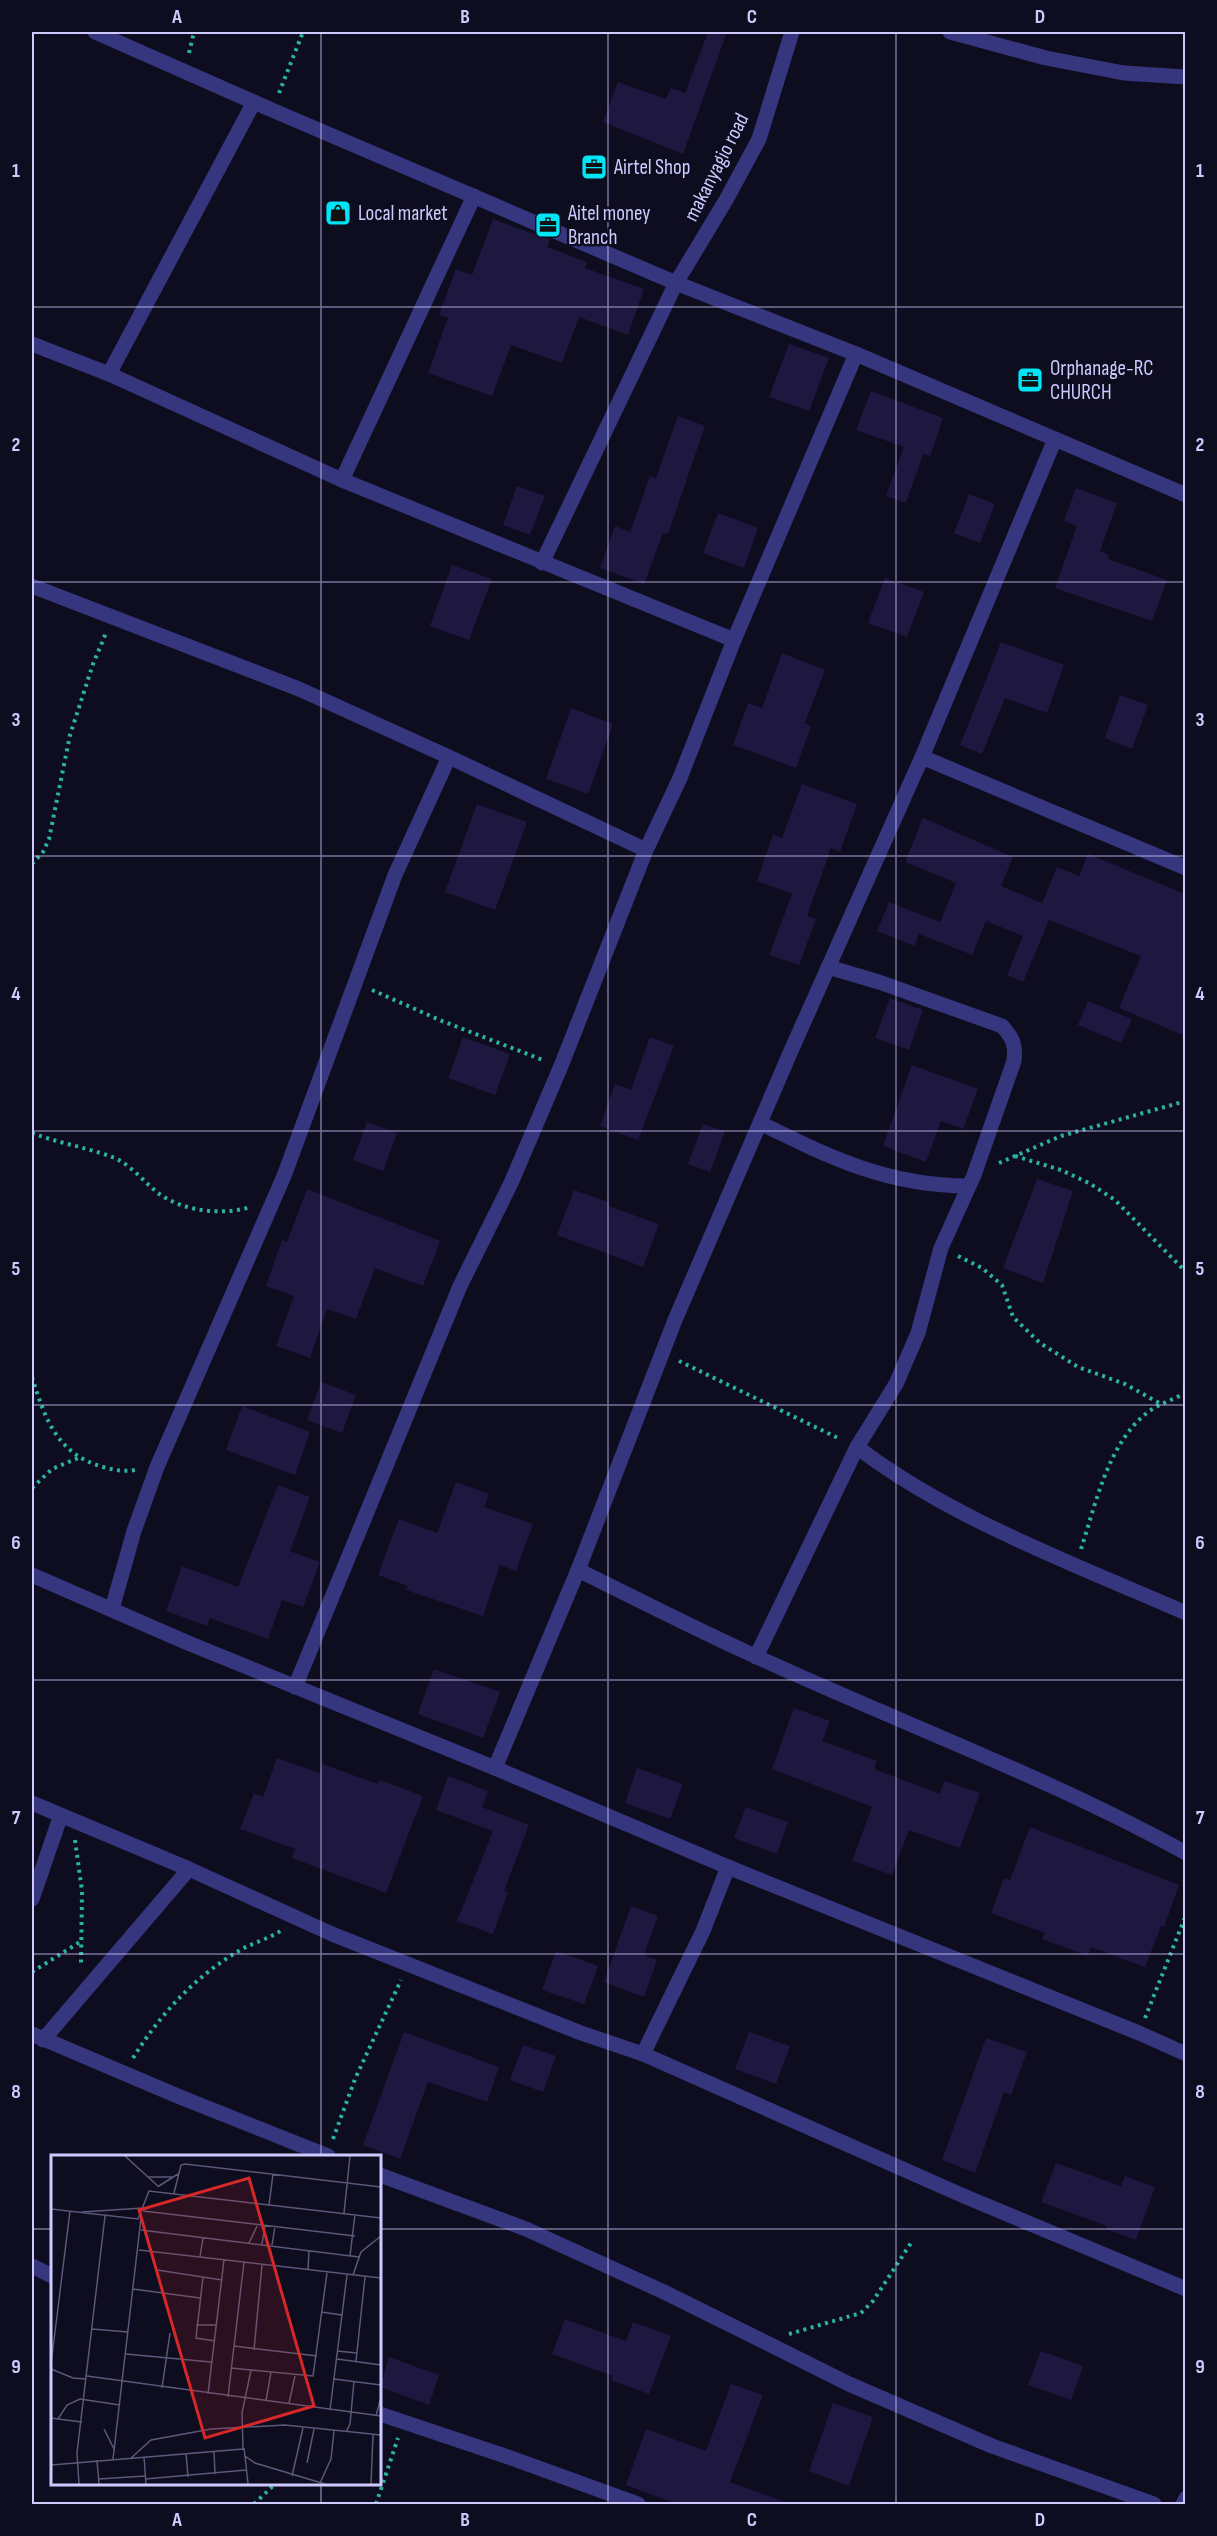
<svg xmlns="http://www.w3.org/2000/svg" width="1217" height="2536" font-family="'Sofia Sans Condensed',sans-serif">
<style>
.building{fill:#1e1740}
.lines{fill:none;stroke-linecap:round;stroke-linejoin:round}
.path{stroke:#2bb2a5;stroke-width:4;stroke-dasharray:3 4.5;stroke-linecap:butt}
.minor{stroke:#36367f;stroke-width:15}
.grid{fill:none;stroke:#cecaff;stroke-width:1.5;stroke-opacity:0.55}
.labels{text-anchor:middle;stroke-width:5;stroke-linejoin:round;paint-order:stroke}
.poi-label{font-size:21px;fill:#cecaff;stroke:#0e0c1f;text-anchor:start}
.street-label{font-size:21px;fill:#cecaff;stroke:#0e0c1f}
.inset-road{fill:none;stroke:#5b5879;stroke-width:1.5}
.view{fill:#d62828;fill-opacity:0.15;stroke:#d62828;stroke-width:3}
.inset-edge{fill:none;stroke:#cecaff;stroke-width:3}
.neatline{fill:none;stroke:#cecaff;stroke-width:2}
.grid-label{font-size:20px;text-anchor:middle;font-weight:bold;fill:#cecaff}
</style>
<rect width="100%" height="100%" fill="#0e0c1f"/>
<!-- building -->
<g class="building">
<path d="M708,32H727L683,154L603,122L618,82L666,99L671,88L685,93Z"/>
<path d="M493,219L550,240L547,247L587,262L585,268L644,289L628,335L579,317L562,363L511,345L492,396L428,373L448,318L439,315L456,269L472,275Z"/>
<path d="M789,344L829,358L809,411L769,397Z"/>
<path d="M871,391L943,418L930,456L923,454L906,503L886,496L904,447L856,430Z"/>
<path d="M678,416L705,426L668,534L663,533L644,584L600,568L615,526L630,532L650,476L656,478Z"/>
<path d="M517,486L545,496L530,535L503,525Z"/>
<path d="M1076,488L1117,503L1100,551L1109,555L1108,559L1167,580L1152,621L1055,588L1077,526L1064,521Z"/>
<path d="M969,494L995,504L980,543L954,533Z"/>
<path d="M718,513L758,528L744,568L703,553Z"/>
<path d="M452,565L492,579L469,640L430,626Z"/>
<path d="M885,578L924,592L907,637L868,623Z"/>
<path d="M1001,642L1064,665L1047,713L1005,698L982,754L960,745Z"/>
<path d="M782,653L825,670L805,723L811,726L796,768L733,745L748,703L762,708Z"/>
<path d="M1120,695L1148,705L1132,749L1105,738Z"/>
<path d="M571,708L613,724L588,794L546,779Z"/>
<path d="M802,784L857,804L840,852L831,848L807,916L816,919L799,965L769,955L792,894L757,881L773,834L782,838Z"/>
<path d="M477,804L527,822L495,910L445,892Z"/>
<path d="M923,818L1013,857L1001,886L1042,903L1057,867L1079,876L1088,854L1185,894V1036L1119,1008L1141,956L1049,920L1023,982L1007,975L1023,936L986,921L972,955L919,934L914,946L877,931L889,902L940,922L956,883L905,862Z"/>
<path d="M890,998L923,1010L909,1050L875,1038Z"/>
<path d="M1088,1001L1132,1019L1121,1043L1078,1025Z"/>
<path d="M463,1037L510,1054L495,1095L448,1078Z"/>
<path d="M650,1037L674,1046L638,1140L600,1126L615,1084L631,1090Z"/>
<path d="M912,1065L978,1089L963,1129L941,1121L926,1162L883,1146Z"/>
<path d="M367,1122L397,1133L383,1171L353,1160Z"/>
<path d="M703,1124L725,1131L710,1172L688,1164Z"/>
<path d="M1037,1179L1073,1191L1043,1283L1003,1268Z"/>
<path d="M307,1189L440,1241L423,1286L375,1268L356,1319L327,1309L310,1358L276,1346L294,1296L266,1286L282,1240L287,1242Z"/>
<path d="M574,1190L609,1202L608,1206L659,1224L643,1267L557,1235Z"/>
<path d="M321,1382L356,1395L342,1433L307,1420Z"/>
<path d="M242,1406L310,1432L295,1475L226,1450Z"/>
<path d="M456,1482L489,1494L484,1507L533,1524L516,1571L500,1565L483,1616L406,1590L408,1586L378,1575L399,1519L437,1533Z"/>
<path d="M278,1485L310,1497L290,1551L320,1562L303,1607L282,1600L268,1639L210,1618L207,1626L166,1611L182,1566L238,1587Z"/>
<path d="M434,1669L500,1692L483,1738L418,1714Z"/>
<path d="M794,1708L830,1721L822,1741L877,1761L874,1769L940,1794L944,1781L980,1793L960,1848L909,1830L892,1875L852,1861L872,1807L772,1769Z"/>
<path d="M277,1758L319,1773L322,1764L378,1784L380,1780L423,1796L386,1893L292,1858L295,1849L240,1829L254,1793L263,1797Z"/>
<path d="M637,1768L683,1784L670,1819L625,1803Z"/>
<path d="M448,1776L488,1791L482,1807L529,1825L504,1891L508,1892L493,1934L457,1921L493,1831L436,1810Z"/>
<path d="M746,1807L788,1822L777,1854L734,1838Z"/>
<path d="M1030,1827L1179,1885L1164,1927L1161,1926L1145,1967L1091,1947L1088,1956L1042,1939L1045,1933L991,1913L1004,1878L1010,1880Z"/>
<path d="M631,1906L658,1916L644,1955L657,1960L644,1997L604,1982Z"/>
<path d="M556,1951L598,1966L584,2004L542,1990Z"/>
<path d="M404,2032L499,2067L487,2102L428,2082L400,2159L363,2145Z"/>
<path d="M749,2032L790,2046L776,2084L735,2069Z"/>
<path d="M986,2038L1027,2052L1011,2095L1004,2092L975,2173L942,2160Z"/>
<path d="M523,2045L556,2056L543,2092L510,2080Z"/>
<path d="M1056,2163L1121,2186L1125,2176L1155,2187L1136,2240L1106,2229L1107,2226L1041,2202Z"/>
<path d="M565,2319L626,2341L633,2322L671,2336L649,2394L611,2380L613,2376L552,2354Z"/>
<path d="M1041,2351L1083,2366L1071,2400L1028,2385Z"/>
<path d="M389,2357L439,2375L429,2405L380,2387Z"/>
<path d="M731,2384L763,2395L730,2482L785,2502L784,2505H679L626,2485L646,2429L706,2451Z"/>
<path d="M833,2403L873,2417L849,2486L809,2471Z"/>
</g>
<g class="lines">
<!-- path -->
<g class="path">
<path d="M189,53L194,32"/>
<path d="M279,93L303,32"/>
<path d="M32,864L43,852L49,839L70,735L93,664L106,633"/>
<path d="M372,990L442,1021L543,1060"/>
<path d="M32,1133C58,1143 89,1148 115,1158C132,1166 144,1182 158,1193C182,1211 222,1216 250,1207"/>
<path d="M1015,1156L1061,1170L1089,1183L1115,1200L1186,1272"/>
<path d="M999,1163L1061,1136L1186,1101"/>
<path d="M958,1256L982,1268L1002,1285L1013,1317L1040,1343L1078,1367L1125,1384L1161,1404"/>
<path d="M679,1361L840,1439"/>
<path d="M32,1377C45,1419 57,1454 103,1467C114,1470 124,1472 135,1470"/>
<path d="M32,1488L52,1469L78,1458"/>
<path d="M1081,1549C1096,1503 1108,1443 1148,1412C1160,1403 1174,1400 1186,1392"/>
<path d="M75,1840L82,1891L81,1964"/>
<path d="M32,1972L83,1940"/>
<path d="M1145,2018L1186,1915"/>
<path d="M133,2058C161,2013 197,1974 244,1948C256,1942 270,1938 282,1930"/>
<path d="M333,2139L355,2079L401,1980"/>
<path d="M789,2334L861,2313L873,2301L911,2243"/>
<path d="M254,2504L275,2484"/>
<path d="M376,2504L398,2438"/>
</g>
<!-- minor -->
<g class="minor">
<path d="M95,32L272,110L676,283L856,354L1186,495"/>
<path d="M950,32L1046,58L1124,73L1186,77"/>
<path d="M32,344L109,374L342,480L734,640"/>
<path d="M109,374L254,102"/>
<path d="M342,480L474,196"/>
<path d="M542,563L676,283L726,200L759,139L792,32"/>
<path d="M32,586L299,689L449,757L646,850"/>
<path d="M922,757L1186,868"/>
<path d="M760,1123C831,1158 888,1186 969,1186"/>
<path d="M857,1447C951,1519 1077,1565 1186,1613"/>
<path d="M578,1570C637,1599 697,1630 757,1657C900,1723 1048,1777 1186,1853"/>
<path d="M32,1575L188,1643L495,1768L728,1867L1139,2033L1186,2054"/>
<path d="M112,1609L134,1531L157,1467L284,1176L395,875L449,757"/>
<path d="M756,1657L857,1447L896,1384L918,1333L941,1248L974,1175L1014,1061C1016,1045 1013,1038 1002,1026L879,982L828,967"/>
<path d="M295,1687L460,1286L511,1183L561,1066L646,850L680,778L734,640L856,354"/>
<path d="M495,1768L578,1570L675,1320L790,1053L922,757L1055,439"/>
<path d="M32,1803L189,1869L332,1934L581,2033L643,2054L966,2197L1186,2289"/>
<path d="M32,1899L61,1815"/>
<path d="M32,2034L180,2097L328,2156"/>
<path d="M43,2040L189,1869"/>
<path d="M643,2054L703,1931L728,1867"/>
<path d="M380,2175L526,2229L664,2292L849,2384L992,2446L1154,2504"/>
<path d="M32,2266L52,2276"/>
<path d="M380,2414L511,2458L638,2504"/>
<path d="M1183,2504L1186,2498"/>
</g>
</g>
<!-- grid -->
<path class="grid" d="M321,32V2156M608,32V2504M896,32V2504M32,307H1186M32,582H1186M32,856H1186M32,1131H1186M32,1405H1186M32,1680H1186M32,1954H1186M32,2229H52M380,2229H1186M321,2484V2504"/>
<!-- icons -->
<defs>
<symbol id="office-square" viewBox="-11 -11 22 22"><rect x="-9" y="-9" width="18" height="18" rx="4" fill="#00e4f5" stroke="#0e0c1f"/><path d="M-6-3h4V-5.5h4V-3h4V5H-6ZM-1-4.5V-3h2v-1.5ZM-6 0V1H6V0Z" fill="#111"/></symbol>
<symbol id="shop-square" viewBox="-11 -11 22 22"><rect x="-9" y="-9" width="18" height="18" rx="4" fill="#00e4f5" stroke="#0e0c1f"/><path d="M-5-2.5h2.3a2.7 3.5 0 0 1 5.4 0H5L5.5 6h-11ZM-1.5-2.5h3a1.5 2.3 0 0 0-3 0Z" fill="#111"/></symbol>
</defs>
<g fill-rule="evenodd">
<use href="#office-square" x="579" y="152" width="30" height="30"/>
<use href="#shop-square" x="323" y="198" width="30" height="30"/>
<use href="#office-square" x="533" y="210" width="30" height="30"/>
<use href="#office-square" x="1015" y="365" width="30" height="30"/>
</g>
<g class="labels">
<!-- poi labels -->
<g class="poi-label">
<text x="614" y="174">Airtel Shop</text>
<text x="358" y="220">Local market</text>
<text x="568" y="220">Aitel money<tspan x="568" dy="24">Branch</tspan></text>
<text x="1050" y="375">Orphanage-RC<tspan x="1050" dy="24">CHURCH</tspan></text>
</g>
<!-- street labels -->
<g class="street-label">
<text transform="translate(716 167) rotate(-63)" y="7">makanyagio road</text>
</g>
</g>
<!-- overview -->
<g transform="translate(51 2155)">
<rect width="330" height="330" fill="#0e0c1f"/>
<path class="inset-road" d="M74,1L108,32M98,22H121M108,31L127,19M123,38L130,10L134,9L330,32M218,50L222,19M0,54L87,64L98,36L330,63M92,56L304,81M31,57L92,53M293,58L299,1M90,75L308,102M198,88L207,69M211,89L214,70M221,90L224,71M88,95L330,123M299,101L304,59M149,102L152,83M106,115L171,125M257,115L258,95M302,120L310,97L330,81M152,122L145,183L164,186M82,134L149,143M270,157L291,160M145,170H166M41,174L77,177M183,191L266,201M203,195L211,110M286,196L306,198M75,199L160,207M286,204L330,210M305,206L314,122M0,209L19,56M180,213L262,221L276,118M0,214L22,223L35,224M36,221L330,261M283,224L330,230M111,233L119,178M157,239L173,105M177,242L193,107M215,246L220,217M238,248L244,221M279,255L296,120M325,261L330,242M0,263L7,264L16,250L29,244L69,250M7,264L31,267M53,274L63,294M295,277L299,269L303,226M193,293L194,301L204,308L274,329M163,296L164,319M135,298L137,322M194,301L197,329M93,302L95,329M80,303L100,285L160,274L234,270L330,280M62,304L90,63M46,305L48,329M256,308L263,274M0,310L192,294L191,258L200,215M241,321L252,273M48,324L94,321M94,324L195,315M269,328L280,304L283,276M28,329L26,298L54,61M320,329L322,280"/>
<path class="view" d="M198,23L263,251L154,283L88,55Z"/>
<rect width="330" height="330" class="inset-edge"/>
</g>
<!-- border -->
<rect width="1217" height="2536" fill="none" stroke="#0e0c1f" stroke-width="66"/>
<rect x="33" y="33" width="1151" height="2470" class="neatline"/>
<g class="grid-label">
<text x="177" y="23">A</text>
<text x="465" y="23">B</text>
<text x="752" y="23">C</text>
<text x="1040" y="23">D</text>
<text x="16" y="177">1</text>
<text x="1200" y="177">1</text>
<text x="16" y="451">2</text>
<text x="1200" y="451">2</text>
<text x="16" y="726">3</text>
<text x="1200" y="726">3</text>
<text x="16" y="1000">4</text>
<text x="1200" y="1000">4</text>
<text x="16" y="1275">5</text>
<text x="1200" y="1275">5</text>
<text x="16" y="1549">6</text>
<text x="1200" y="1549">6</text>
<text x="16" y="1824">7</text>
<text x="1200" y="1824">7</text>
<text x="16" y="2098">8</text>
<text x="1200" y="2098">8</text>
<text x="16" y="2373">9</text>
<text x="1200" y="2373">9</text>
<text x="177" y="2526">A</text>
<text x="465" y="2526">B</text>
<text x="752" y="2526">C</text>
<text x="1040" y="2526">D</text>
</g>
</svg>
